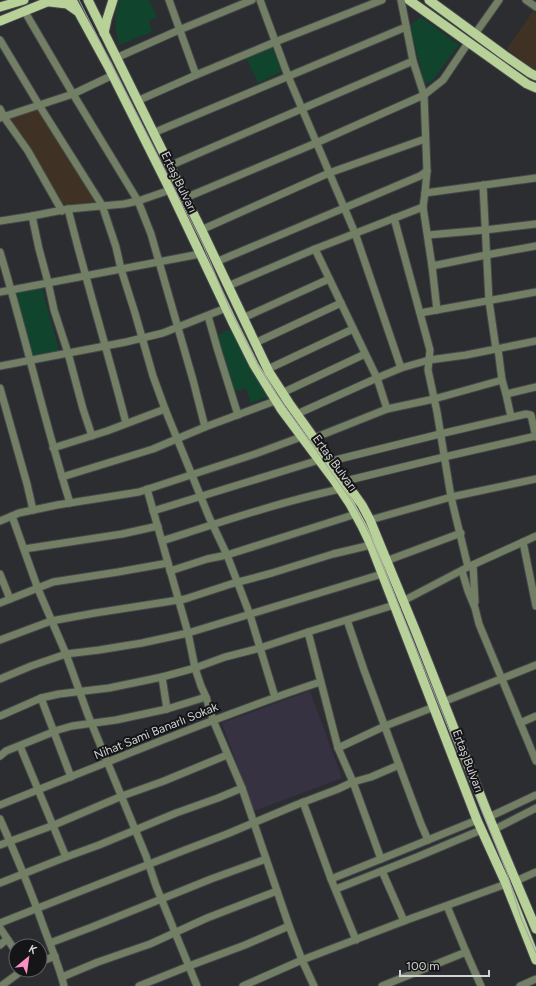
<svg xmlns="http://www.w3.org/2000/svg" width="536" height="986" font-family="Figtree,sans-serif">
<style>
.commercial{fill:#363242}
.education{fill:#3f3224}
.green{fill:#11442d}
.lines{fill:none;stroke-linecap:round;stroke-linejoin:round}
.minor-casing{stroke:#46484b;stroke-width:9}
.major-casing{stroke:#46484b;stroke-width:11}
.minor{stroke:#727f64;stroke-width:7}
.major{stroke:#b8d198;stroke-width:9}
.tram{stroke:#9d9ea1;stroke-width:1}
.labels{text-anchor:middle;stroke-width:4;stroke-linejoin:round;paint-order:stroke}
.street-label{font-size:12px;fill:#d2d3d6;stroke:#151517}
</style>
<rect width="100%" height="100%" fill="#2b2d31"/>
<!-- commercial -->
<path class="commercial" d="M310,691L342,778L254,811L222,723Z"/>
<!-- education -->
<g class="education">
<path d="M533,11L536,13V69L530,67L507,49Z"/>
<path d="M39,105L102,205L62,211L4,117Z"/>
</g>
<!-- green -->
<g class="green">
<path d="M119,0H149L157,17L149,20L152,32L119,45C116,31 113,14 119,0Z"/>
<path d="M421,17L459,45L432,81L425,84L410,26Z"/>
<path d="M272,47L283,71L258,83L246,58Z"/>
<path d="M42,288L59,351L30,357L14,293Z"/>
<path d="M232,328L268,397L251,403L246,388L234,392L215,337Z"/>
</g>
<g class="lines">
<defs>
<g id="minor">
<path d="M169,0L196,75L275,42L382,0"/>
<path d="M260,0L288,76L355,233L401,368L429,360L466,355L536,341"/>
<path d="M401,0L413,61L424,95L427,171L425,193L423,207L432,266L486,255L536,246"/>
<path d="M526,0L536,7"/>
<path d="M25,12L73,94L138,201L151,234L193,380L205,427"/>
<path d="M475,34L499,0"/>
<path d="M0,40L39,105L102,205L116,247L121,269L135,313L153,376L165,409"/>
<path d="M116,58L179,30L252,0"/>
<path d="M137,101L196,75"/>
<path d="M0,109L4,117L28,151L62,211"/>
<path d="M0,118L73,94L113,75"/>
<path d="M153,133L406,27"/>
<path d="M169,166L413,61"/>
<path d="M483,185L489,301L496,349"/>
<path d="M425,193L536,178"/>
<path d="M185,198L316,143L424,95L443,80L468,43"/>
<path d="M68,209C86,281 108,352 126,423"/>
<path d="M32,216L39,249L48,282L54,310L68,353L83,409L92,436"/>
<path d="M394,218L430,350L428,370L437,412L451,497L468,567"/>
<path d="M0,221L32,216L68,209L124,204L138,201L170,190"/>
<path d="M201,230L329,173L425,139"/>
<path d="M428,235L485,230L536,224"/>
<path d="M315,249L377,378L401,368"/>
<path d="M0,252C25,335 44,420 70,503"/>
<path d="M216,262L420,176L427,171"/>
<path d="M432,266L437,310"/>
<path d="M228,286L315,249L423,207"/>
<path d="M0,292L200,254"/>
<path d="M420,313L536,292"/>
<path d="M208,316L218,351L238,415"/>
<path d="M243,318L329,279"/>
<path d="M255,343L341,303"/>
<path d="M498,349L502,380L506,394L511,417"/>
<path d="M0,366L126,342L163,333L226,308"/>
<path d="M268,369L353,329"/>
<path d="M0,388L27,484L33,510"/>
<path d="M282,393L365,354"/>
<path d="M506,394L536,387"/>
<path d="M297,414L377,378L387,409"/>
<path d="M314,438L387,409L434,399L502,380"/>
<path d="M53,448L107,431L165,409L209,517L227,555L250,615L275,697"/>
<path d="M331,461L440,434L526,414L531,415L536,437"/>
<path d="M62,477L153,449L205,427L275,401"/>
<path d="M345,481L444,457L536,436"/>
<path d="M153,511L319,460"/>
<path d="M12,516L38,589L66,654L88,715L146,856L156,886L197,986"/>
<path d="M370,520L451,497L536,479"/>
<path d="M0,521L19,513L57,505L139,492L255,454L301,437"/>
<path d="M536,536L523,542L536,606"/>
<path d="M162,541C221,522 280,502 340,489"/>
<path d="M24,549L122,534L158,526"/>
<path d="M386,561L461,533"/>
<path d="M473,565L475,602"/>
<path d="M170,571L207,559L227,555L356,514"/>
<path d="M462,571L468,591L475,608L479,624L536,761"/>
<path d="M0,574L10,599"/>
<path d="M403,601L468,567L523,542"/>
<path d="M0,603L53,582L118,572L168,563"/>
<path d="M394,605L308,632L338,748L353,782L381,859L428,840"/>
<path d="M347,620L364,670L399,765"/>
<path d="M0,640L51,621L95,613L185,599L231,584L272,573L333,554L371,545"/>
<path d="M162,677L167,709"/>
<path d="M0,679L31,666L66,654L99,650L142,643L188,633L382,574"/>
<path d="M41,698L71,777"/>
<path d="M443,702L536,665"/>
<path d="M0,716L41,698L59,694L109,688L162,677L195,668L225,657L260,648L308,632"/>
<path d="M520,723L536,716"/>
<path d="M20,746L66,857L99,845L176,813L218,798L242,788L213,720L206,697L201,686L195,668L188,633L147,489"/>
<path d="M338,748L385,726L434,707"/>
<path d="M0,756L6,751L58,730L72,726L116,720L167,709L206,697"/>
<path d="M242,788L289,926L302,960L314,986"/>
<path d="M303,802L331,879L356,940"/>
<path d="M0,805C107,763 212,718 320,682"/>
<path d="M489,817L536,795"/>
<path d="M0,819C16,855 31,891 44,928C51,947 59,966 64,986"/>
<path d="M495,829L536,808"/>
<path d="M0,845L54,825L122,796L164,781L227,755"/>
<path d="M382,871L404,921"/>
<path d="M331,879L381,859"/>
<path d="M516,881L536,872"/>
<path d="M0,883L66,857"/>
<path d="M336,889L417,857L481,830"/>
<path d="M447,906L466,952"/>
<path d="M0,923L185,850L227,834L296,805L338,789L353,782L371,777L399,765L421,824L428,840L477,820"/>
<path d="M0,928L16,952"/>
<path d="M50,943L92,927L211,879L266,859"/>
<path d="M0,945L7,939"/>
<path d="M40,962L55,956"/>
<path d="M62,977L98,962L150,944L207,918L277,891"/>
<path d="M1,986L23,970"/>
<path d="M139,986L189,966L245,945L289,926"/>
<path d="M243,986L302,960L404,921L506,884"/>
<path d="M382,986L466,952L481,986"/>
<path d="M520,986L536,979"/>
</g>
<g id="major">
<path d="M72,0L108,66L170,190L233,323L254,365L281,409L334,480L350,504L362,526L371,545L477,820L506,884L536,960"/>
<path d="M88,0L204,235L269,372L289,403L362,505L370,520L416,632L489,817L536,929"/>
<path d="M409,0L527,84L536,88"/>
<path d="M429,0L504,55L530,73L536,76"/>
<path d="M50,2L67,4L77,11"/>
<path d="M0,7L24,0"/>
<path d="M0,21L47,2L56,0"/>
<path d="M104,33L107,19L113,0"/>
</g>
</defs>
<!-- minor casing -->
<use href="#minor" class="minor-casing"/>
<!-- major casing -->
<use href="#major" class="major-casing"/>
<!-- minor -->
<use href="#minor" class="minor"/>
<!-- major -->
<use href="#major" class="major"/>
<!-- tram -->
<path class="tram" d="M79,0L203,245L229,307L259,367L277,395L351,500L358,512L371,537L507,873L521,918L536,953"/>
</g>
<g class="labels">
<!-- street labels -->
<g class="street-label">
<text transform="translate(179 182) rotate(64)" y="4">Ertaş Bulvarı</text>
<text transform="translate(335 463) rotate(54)" y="4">Ertaş Bulvarı</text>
<text transform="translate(156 731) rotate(-22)" y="4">Nihat Sami Banarlı Sokak</text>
<text transform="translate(468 761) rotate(69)" y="4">Ertaş Bulvarı</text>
</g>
</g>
<!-- north arrow -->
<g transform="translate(28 958) rotate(29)"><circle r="19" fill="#151517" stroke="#616163"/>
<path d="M0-3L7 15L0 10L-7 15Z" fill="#fc8fc3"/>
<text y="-6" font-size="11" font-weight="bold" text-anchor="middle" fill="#d2d3d6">K</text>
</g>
<!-- scale -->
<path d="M400 970v6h89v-6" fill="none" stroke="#d2d3d6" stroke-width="2"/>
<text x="406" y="970" font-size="12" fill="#d2d3d6" stroke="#151517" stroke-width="3" paint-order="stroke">100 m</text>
</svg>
